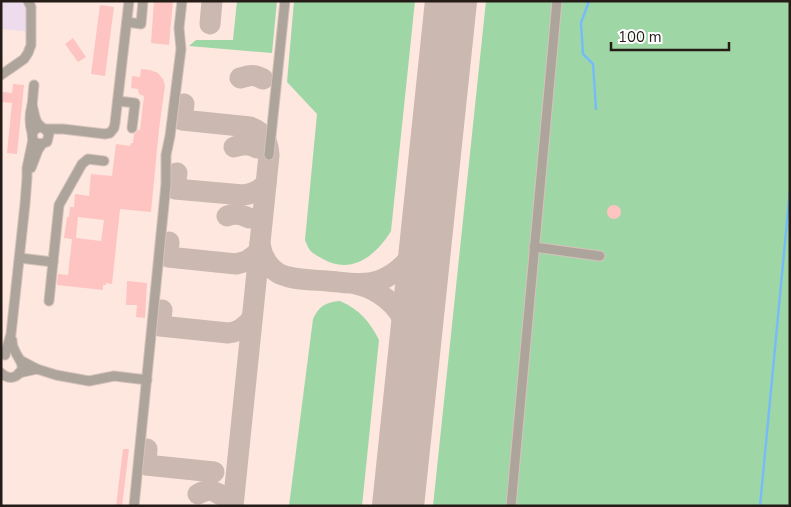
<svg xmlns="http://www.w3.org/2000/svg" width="791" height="507" font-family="'Nunito Sans',sans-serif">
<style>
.industrial{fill:#eddcee}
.green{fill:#9ed7a5}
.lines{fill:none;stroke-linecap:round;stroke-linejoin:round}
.stream{stroke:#78bcf7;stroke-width:2.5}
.taxiway{stroke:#cbb8b1;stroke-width:21}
.runway{stroke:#cbb8b1;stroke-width:52}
.building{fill:#fdc4c1;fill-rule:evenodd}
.minor-casing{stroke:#d6c2bb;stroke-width:11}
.minor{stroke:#ada49c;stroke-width:9}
</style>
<rect width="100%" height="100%" fill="#fde7df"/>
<!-- industrial -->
<path class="industrial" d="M1,1H36L33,32L1,29Z"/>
<!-- green -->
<g class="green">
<path d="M237,1H277L272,53L189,46L196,40H233Z"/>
<path d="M294,1H415L391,231C376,256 351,275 323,259C311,252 310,253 305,240L317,114L287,82Z"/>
<path d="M486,1H790V506H433Z"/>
<path d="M340,301C359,309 370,322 379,340L362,506H289L313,319C319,306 326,302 340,301Z"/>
</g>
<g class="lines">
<!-- stream -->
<g class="stream">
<path d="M589,1L581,23L583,54L593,64L596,109"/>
<path d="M760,506L790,190"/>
</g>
<!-- taxiway -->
<g class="taxiway">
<path d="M210,24L212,1"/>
<path d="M240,78C251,75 253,74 263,79"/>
<path d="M184,104L182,120L250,127C264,132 268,141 269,155L233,506"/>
<path d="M234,147C244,144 248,144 257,148"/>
<path d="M177,173L175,189L243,195C253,194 260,191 266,183"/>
<path d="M227,216C235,213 240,214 249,218"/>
<path d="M169,242L168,257L236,264L247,261L259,252"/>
<path d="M260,244C262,257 267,266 278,273C281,275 285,276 289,277C301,280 314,280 327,281C341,282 355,285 369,283C375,282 382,280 387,277C410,265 422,242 429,219"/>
<path d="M356,284C364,286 372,289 378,293C402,307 410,330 413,356"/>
<path d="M162,310L160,326L228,333C239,332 246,327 252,318"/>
<path d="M147,449L146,465L214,472"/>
<path d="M198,494C209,489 210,489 221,495"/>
</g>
<!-- runway -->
<path class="runway" d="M398,506L451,1"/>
</g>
<!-- building -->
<g class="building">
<path d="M154,1H173L169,45L151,43Z"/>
<path d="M100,5L114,7L105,76L91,74Z"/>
<path d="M73,38L86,57L78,62L65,44Z"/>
<path d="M141,69L150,70L158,73L163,79L165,86L159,129L151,212L120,209L112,284L106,283V285H103V290L57,285L58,274L68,275L72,239L64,238L67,217H69L70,207H74L75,194L89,196L91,174L112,176L116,144L130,146L131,143H133L134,134L138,130H140L144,96L139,94L138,89L131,88L132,76L140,77ZM78,217L104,220L101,241L76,238Z"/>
<path d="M13,84L24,85L17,154L7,153L12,103L2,102L3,92L12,93Z"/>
<circle cx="614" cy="212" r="7"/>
<path d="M127,281L147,283L145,318L136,317L137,305H126Z"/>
<path d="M123,449H129L122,506H116Z"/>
</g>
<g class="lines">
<defs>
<g id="minor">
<path d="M127,22L141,24L143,1"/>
<path d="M1,75L24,59L28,53L31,45V7L28,1"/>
<path d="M118,101L135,103L132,128"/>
<path d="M32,105C34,110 34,117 37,122C40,128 46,128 49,134L47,142L40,144L34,142C30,135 33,128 41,127"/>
<path d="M47,129H63L105,134L110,133L114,128L115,123L129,1"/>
<path d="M32,133C29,123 29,116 32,105C33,99 33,92 34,85"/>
<path d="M269,155L285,1"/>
<path d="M31,168L38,150L42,144"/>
<path d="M534,247L600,256"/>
<path d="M20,258L53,262L59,205L82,164L88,159L104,161"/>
<path d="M49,301L53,262"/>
<path d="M5,355L11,334L25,204L27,178V168L33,139"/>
<path d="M37,369L56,375L89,381L114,376L147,380"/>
<path d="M1,373C6,377 10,379 16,376C29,368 18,359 15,351C13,348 12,344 12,340"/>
<path d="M19,373L37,369L20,360"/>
<path d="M134,506L166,184V155L170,136L181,49L179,28L182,1"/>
<path d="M511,506L557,1"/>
</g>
</defs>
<!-- minor casing -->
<use href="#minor" class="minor-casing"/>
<!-- minor -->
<use href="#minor" class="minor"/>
</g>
<!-- border -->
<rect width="791" height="507" fill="none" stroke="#251c18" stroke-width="5"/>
<!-- scale -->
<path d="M611 42v8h118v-8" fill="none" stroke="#251c18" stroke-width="2.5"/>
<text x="618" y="42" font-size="15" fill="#251c18" stroke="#ffffff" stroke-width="4" paint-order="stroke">100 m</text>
</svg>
